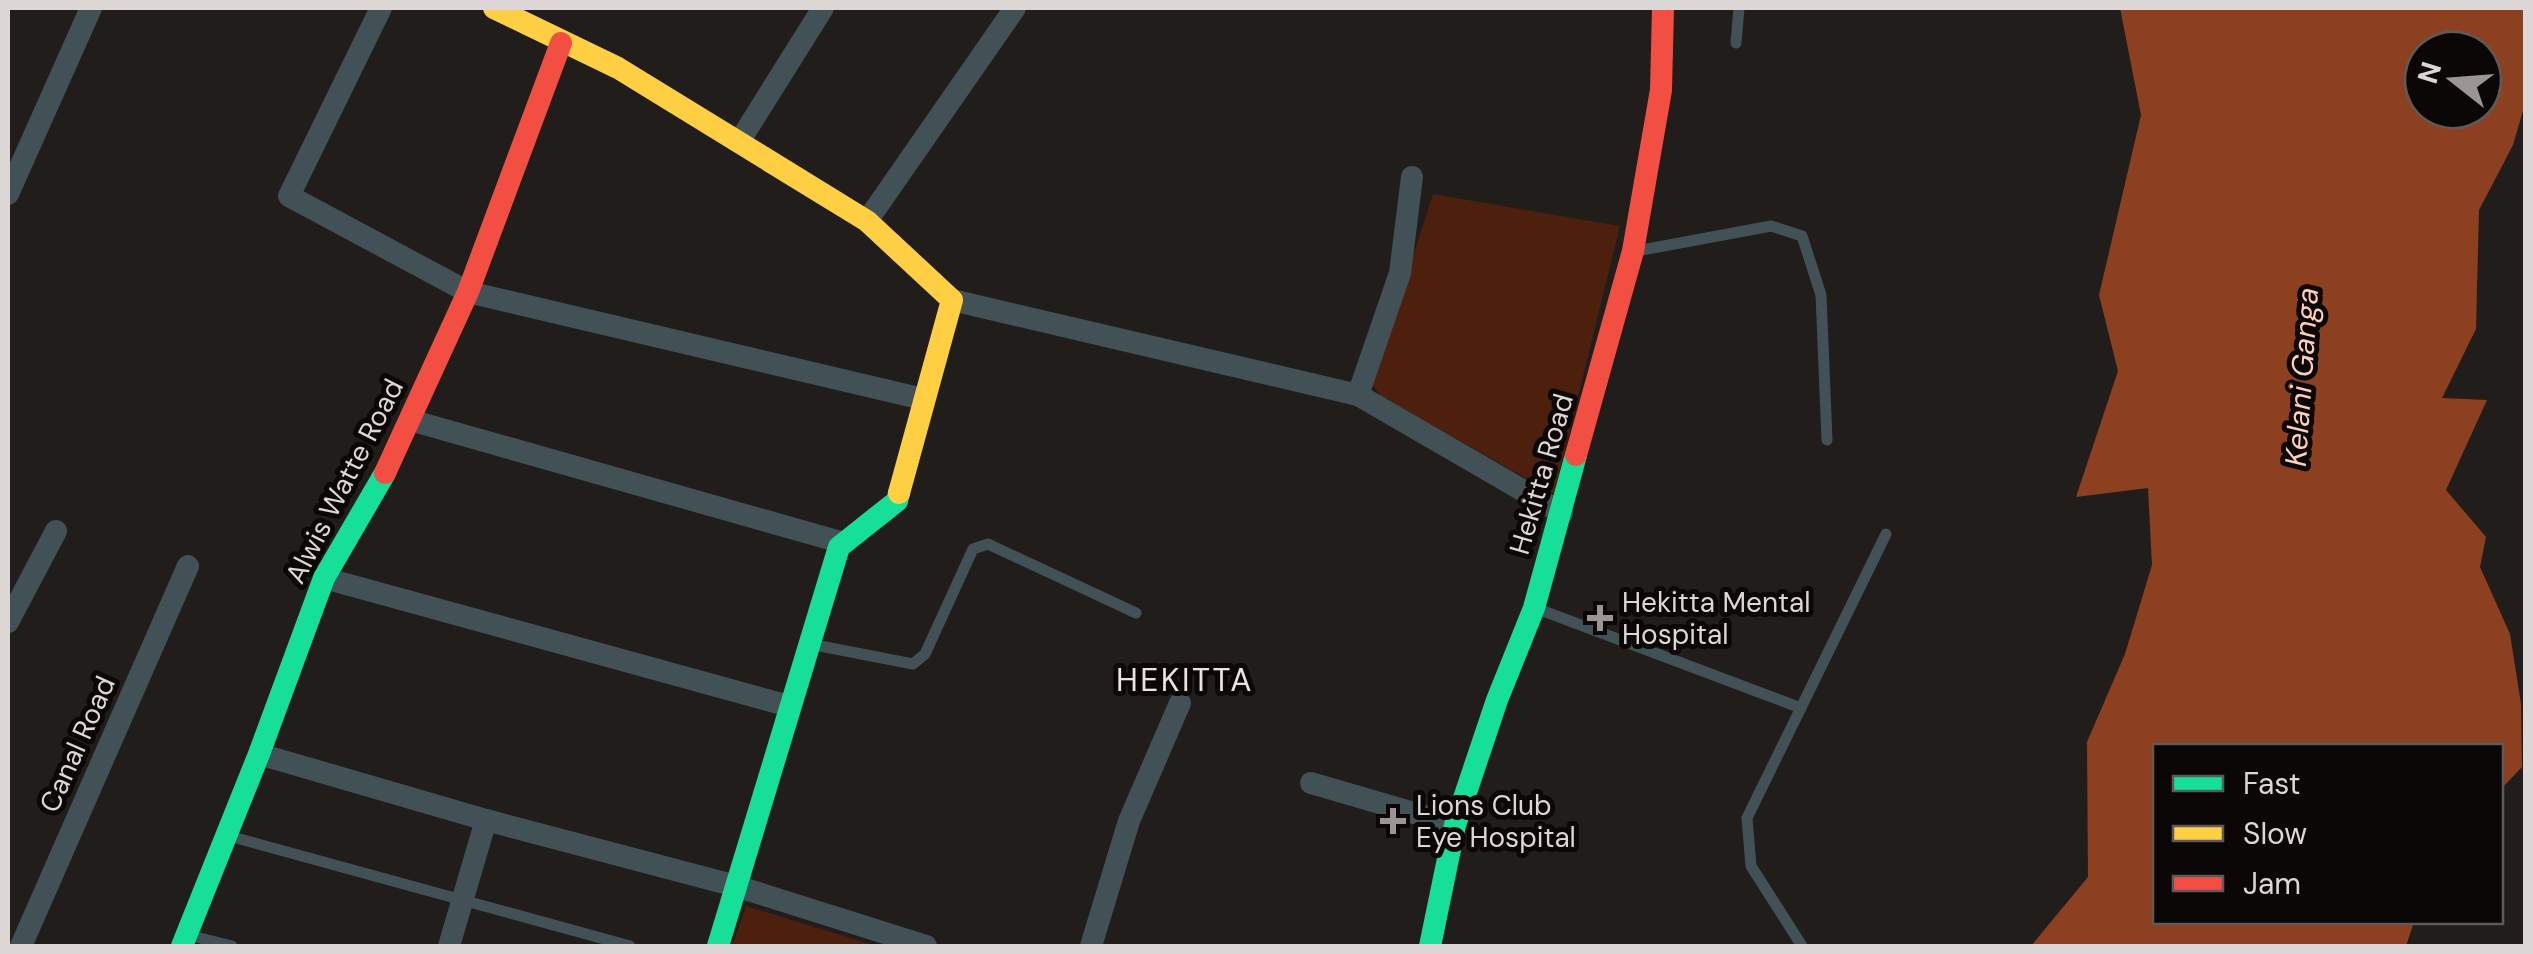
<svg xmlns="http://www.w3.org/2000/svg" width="2533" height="954" font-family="'DM Sans',sans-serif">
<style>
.green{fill:#4c200d}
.water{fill:#8d401f;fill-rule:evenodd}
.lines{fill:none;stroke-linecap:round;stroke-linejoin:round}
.lane{stroke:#425155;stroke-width:11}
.street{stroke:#425155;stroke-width:22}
.fast{stroke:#16e098;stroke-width:22}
.slow{stroke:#ffcf43;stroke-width:22}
.jam{stroke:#f24e42;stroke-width:22}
.poi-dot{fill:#9b9694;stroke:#0a0706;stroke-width:4}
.labels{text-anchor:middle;stroke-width:10;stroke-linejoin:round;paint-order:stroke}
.street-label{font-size:28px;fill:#dcd7d5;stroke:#0a0706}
.poi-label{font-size:28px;fill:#dcd7d5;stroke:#0a0706;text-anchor:start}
.water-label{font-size:30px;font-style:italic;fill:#ffcebb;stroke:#0a0706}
.quarter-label{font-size:32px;letter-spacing:2.5px;fill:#ece2de;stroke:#0a0706}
</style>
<rect width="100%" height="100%" fill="#211d1b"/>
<!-- green -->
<g class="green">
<path d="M1433,194L1620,226L1554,494L1381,396L1372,384Z"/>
<path d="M746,906L877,946H732Z"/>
</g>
<!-- water -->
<path class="water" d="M2120,8H2525V104L2513,145L2479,210L2476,329L2442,398L2487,400L2446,490L2486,537L2480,567L2510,634L2521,704L2522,767L2501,789L2500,746H2156V922H2414L2406,946H2031L2088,877L2087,742L2125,654L2152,565L2148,488L2076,497L2118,371L2099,295L2141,115ZM2423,50H2483V110H2423Z"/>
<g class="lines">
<!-- lane -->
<g class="lane">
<path d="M1736,43L1739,8"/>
<path d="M1637,251L1771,226L1802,236L1821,295L1827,440"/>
<path d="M1538,609L1801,708"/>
<path d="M815,645L913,664L925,654L973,549L988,544L1136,613"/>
<path d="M229,836L630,946"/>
<path d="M188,935L232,946"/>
<path d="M1802,946L1751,866L1747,818L1886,534"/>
</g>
<!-- street -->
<g class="street">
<path d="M381,8L289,196L468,292L923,399"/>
<path d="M739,142L823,8"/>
<path d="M8,194L91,8"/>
<path d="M867,221L1015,8"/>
<path d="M952,300L1358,395L1562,513"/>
<path d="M1358,395L1400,273L1412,177"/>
<path d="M410,420L844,543"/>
<path d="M324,578L789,706"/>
<path d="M8,622L56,531"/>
<path d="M259,754L486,820L736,886L926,946"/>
<path d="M1311,783L1455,825"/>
<path d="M21,946L188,566"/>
<path d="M449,946L486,820"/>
<path d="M1091,946L1129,821L1180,703"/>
</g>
<!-- fast -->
<g class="fast">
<path d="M182,946L259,754L324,578L385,473"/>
<path d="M718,946L839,547L897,501L899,493"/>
<path d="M1430,946L1455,825L1497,700L1534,608L1576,455"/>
</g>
<!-- slow -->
<path class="slow" d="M494,8L618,68L867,221L952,300L899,493"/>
<!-- jam -->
<g class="jam">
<path d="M1576,455L1633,251L1661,90L1663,8"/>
<path d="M385,473L468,292L561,43"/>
</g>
</g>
<!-- markers -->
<g class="poi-dot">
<path d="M1595 603h10v10h10v10h-10v10h-10v-10h-10v-10h10z"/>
<path d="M1388 806h10v10h10v10h-10v10h-10v-10h-10v-10h10z"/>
</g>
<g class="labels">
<!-- street labels -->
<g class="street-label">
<text transform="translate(1541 474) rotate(-74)" y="10">Hekitta Road</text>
<text transform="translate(344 481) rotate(-63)" y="10">Alwis Watte Road</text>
<text transform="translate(77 744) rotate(-66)" y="10">Canal Road</text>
</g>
<!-- poi labels -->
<g class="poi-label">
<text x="1622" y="612">Hekitta Mental<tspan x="1622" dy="32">Hospital</tspan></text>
<text x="1416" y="815">Lions Club<tspan x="1416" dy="32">Eye Hospital</tspan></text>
</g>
<!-- water labels -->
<g class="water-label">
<text transform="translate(2302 377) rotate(-86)" y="10">Kelani Ganga</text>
</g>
<!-- quarter labels -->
<g class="quarter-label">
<text x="1185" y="691">HEKITTA</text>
</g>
</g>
<!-- border -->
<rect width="2533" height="954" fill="none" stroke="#dcd7d5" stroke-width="20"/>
<!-- legend -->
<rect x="2153" y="744" width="350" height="180" fill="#0a0706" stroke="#5e5a59" stroke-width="2.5"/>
<rect x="2173" y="776" width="50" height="15" fill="#16e098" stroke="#5e5a59" stroke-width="2.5"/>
<text x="2243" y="794" font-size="30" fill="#dcd7d5">Fast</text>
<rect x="2173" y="826" width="50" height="15" fill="#ffcf43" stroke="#5e5a59" stroke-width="2.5"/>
<text x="2243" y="844" font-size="30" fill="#dcd7d5">Slow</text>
<rect x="2173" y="876" width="50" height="15" fill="#f24e42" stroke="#5e5a59" stroke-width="2.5"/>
<text x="2243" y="894" font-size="30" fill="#dcd7d5">Jam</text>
<!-- north arrow -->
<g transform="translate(2453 80) rotate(287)"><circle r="48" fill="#0a0706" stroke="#5e5a59" stroke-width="2.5"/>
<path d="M0-8L18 38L0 25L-18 38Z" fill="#9b9694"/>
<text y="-15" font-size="28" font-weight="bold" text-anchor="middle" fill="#dcd7d5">N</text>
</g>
</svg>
